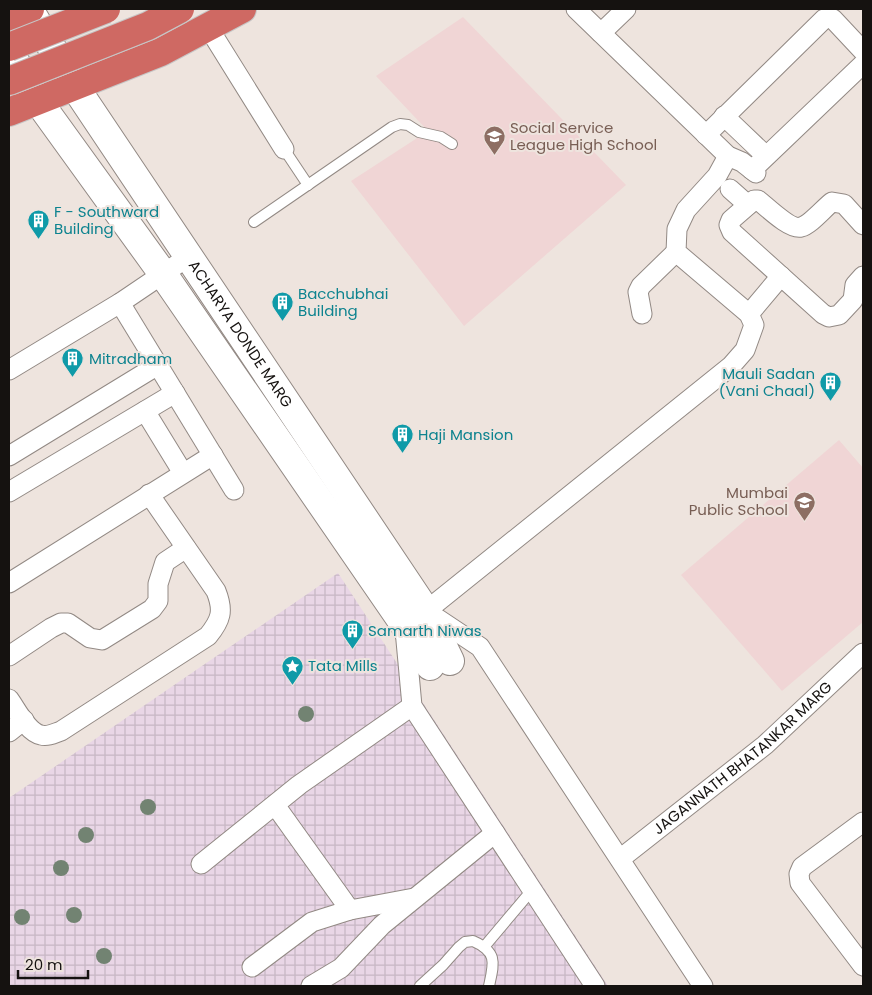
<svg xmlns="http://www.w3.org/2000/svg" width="872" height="995" font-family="Poppins,sans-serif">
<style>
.industrial{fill:url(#industrial-grid)}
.education{fill:#f0d5d5}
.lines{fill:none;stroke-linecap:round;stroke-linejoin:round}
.lane-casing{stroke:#928984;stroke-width:12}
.street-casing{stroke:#928984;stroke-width:21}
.secondary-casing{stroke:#928984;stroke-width:30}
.highway-casing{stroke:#c7c6c6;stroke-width:30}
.lane{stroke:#fff;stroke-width:10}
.street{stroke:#fff;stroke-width:19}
.secondary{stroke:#fff;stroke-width:28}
.highway{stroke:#cf6963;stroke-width:28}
.highway-bridge-casing{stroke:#c7c6c6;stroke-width:30;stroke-linecap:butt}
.highway-bridge{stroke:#cf6963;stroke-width:28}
.tree{fill:#728372}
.labels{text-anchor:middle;stroke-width:4;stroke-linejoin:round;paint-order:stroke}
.education-label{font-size:15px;fill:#785e54;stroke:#eee4de;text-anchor:start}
.culture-label{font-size:15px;fill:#0d838f;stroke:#eee4de;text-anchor:start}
.street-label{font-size:15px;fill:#151210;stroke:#eee4de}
</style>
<defs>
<pattern id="industrial-grid" width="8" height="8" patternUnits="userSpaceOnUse" patternTransform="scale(1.25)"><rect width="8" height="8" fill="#e9d6e6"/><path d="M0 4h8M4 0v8" fill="none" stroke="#c7b7c4"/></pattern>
</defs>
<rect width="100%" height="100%" fill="#eee4de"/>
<!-- industrial -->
<path class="industrial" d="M338,573L608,986H9V798Z"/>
<!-- education -->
<g class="education">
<path d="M463,17L626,185L464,326L351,181L428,131L376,76Z"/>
<path d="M839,440L863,468V622L782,691L681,575Z"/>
</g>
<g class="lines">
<defs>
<g id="lane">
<path d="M284,149L308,185"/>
<path d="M254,222L392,127L400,124L408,125L419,132L441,137L452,144"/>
<path d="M484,947L532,890"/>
<path d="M420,986L443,965L459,947L465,942L473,941C498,952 494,963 489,986"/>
</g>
<g id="street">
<path d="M576,9L728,156L742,162L756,173"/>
<path d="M208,27L284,149"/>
<path d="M601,33L626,9"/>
<path d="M724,116L766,156"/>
<path d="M706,135L824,19L829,17L833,19L863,51"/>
<path d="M752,170L863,64"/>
<path d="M730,189L748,205"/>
<path d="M863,225L844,204L832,202C824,208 810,225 801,227C790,230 767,207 758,200H754L731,220L729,225L732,232L823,314L829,317L839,315L853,300L855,285L863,276"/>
<path d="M120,303L234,490"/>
<path d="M642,314L638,292L641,286L676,252"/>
<path d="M749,314L781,276"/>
<path d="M9,370L120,303L188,257"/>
<path d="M145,411L183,473"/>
<path d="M9,456L158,365"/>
<path d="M9,492L175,393"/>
<path d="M9,583L213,455"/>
<path d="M405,630L412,706L595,986"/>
<path d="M9,656L51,628L61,623H68L90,638L102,640L152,609L158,601V584L165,562L186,548"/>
<path d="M9,699C17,710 27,732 41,735C48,737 55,733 61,731L208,636C221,620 224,611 216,591L149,494"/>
<path d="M9,732L24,720"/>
<path d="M275,805L350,910"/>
<path d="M863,822L802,867L799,874L800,883L863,966"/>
<path id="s1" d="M620,859L765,745L863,653"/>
<path d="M201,864L299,785L412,706"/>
<path d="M252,967L312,922L350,910L414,898"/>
<path d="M311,986L341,968L382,925L495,833"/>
<path d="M703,986L480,647L426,611L731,366L745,350L754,325L749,314L676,252L677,229L686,210L717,176L728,156"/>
</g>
<g id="secondary">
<path id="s2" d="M32,14L75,87L426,611L450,661"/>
<path d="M9,51L38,101L163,274L404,624L430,666"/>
</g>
<g id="highway">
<path d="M9,18L30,9"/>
<path d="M9,112L161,52L242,9"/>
</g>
</defs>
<!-- lane casing -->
<use href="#lane" class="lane-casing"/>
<!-- street casing -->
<use href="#street" class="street-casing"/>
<!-- secondary casing -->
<use href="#secondary" class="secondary-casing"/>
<!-- highway casing -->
<use href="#highway" class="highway-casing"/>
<!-- lane -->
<use href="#lane" class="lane"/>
<!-- street -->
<use href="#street" class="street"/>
<!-- secondary -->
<use href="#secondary" class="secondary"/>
<!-- highway -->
<use href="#highway" class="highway"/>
<defs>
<g id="highway-bridge">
<path d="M9,47L106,9"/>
<path d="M9,81L148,26L180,9"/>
</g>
</defs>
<!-- highway-bridge casing -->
<use href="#highway-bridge" class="highway-bridge-casing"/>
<!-- highway-bridge -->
<use href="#highway-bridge" class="highway-bridge"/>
</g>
<!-- trees -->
<g class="tree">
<circle cx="306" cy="714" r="8"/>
<circle cx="148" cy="807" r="8"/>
<circle cx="86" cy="835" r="8"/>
<circle cx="61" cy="868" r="8"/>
<circle cx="74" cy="915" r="8"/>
<circle cx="22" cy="917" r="8"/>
<circle cx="104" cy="956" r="8"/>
</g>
<!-- icons -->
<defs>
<symbol id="school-pin" viewBox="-11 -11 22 30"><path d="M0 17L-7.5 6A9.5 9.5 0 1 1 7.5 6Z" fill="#8d6e63" stroke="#eee4de"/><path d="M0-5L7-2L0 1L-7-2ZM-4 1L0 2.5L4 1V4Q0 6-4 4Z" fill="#fff"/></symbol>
<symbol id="building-pin" viewBox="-11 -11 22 30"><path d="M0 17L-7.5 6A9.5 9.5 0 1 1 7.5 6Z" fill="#0f9aa8" stroke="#eee4de"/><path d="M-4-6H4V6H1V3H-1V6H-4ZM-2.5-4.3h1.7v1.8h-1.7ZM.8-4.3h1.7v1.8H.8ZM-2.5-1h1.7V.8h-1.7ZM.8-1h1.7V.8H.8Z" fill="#fff"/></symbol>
<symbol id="sight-pin" viewBox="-11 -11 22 30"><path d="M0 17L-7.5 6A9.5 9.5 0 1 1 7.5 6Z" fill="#0f9aa8" stroke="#eee4de"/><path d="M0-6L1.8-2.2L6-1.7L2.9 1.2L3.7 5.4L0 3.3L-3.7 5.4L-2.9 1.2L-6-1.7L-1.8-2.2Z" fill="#fff"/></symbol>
</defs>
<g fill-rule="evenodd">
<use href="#school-pin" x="482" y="124" width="25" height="34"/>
<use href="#building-pin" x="26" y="208" width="25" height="34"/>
<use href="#building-pin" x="270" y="290" width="25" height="34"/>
<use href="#building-pin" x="60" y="346" width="25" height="34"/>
<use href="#building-pin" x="818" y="370" width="25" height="34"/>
<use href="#building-pin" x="390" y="422" width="25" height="34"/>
<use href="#school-pin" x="792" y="490" width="25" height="34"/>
<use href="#building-pin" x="340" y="618" width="25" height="34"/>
<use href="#sight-pin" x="280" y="654" width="25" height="34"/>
</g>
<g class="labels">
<!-- education labels -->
<g class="education-label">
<text x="510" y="133">Social Service<tspan x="510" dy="17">League High School</tspan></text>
<text x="788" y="498" text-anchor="end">Mumbai<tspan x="788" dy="17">Public School</tspan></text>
</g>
<!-- culture labels -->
<g class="culture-label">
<text x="54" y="217">F - Southward<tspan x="54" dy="17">Building</tspan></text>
<text x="298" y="299">Bacchubhai<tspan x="298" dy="17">Building</tspan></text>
<text x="89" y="364">Mitradham</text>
<text x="815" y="379" text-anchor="end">Mauli Sadan<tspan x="815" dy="17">(Vani Chaal)</tspan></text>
<text x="418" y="440">Haji Mansion</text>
<text x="368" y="636">Samarth Niwas</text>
<text x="308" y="671">Tata Mills</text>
</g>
<!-- street labels -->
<g class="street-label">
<text dy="5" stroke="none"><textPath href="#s2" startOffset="382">ACHARYA DONDE MARG</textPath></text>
<text dy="5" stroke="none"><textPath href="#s1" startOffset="159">JAGANNATH BHATANKAR MARG</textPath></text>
</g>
</g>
<!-- border -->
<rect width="872" height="995" fill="none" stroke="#151210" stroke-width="20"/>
<!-- scale -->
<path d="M18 970v8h70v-8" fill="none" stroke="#151210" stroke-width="2.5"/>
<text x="25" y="970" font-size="15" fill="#151210" stroke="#eee4de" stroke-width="4" paint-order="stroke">20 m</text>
</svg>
